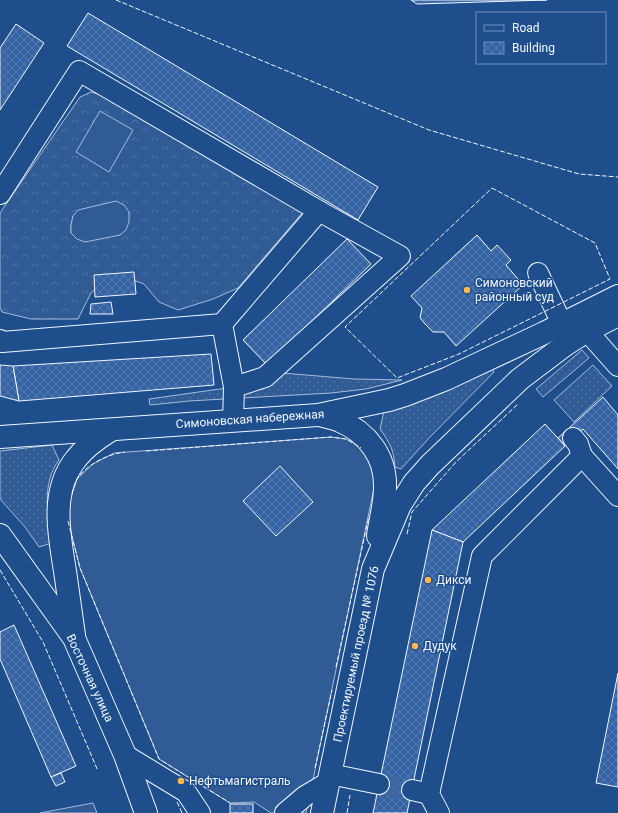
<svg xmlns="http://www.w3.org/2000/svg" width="618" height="813" font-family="Roboto,sans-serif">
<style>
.grass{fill:url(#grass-dots);stroke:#a8bbd7}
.forest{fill:url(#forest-crowns);stroke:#a8bbd7;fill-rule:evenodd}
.built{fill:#305b95;stroke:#a8bbd7}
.building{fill:url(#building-cross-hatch);stroke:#f2f6ff}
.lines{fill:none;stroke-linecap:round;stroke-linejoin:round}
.minor-tunnel{stroke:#3f679d;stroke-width:20;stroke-dasharray:20 10;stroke-linecap:butt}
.minor-casing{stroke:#f2f6ff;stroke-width:22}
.major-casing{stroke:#f2f6ff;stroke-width:24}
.minor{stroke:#1f4e8c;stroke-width:20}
.major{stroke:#1f4e8c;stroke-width:22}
.fence{stroke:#f2f6ff;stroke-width:1;stroke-dasharray:5 2;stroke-linecap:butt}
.poi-dot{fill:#ffb74d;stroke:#1f4e8c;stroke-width:1.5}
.labels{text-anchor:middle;stroke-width:3;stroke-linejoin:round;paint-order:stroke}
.poi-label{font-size:12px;fill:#f2f6ff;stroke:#1f4e8c;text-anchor:start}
.street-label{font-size:12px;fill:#f2f6ff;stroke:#1f4e8c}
</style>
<defs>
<pattern id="grass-dots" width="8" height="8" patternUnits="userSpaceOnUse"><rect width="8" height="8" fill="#305b95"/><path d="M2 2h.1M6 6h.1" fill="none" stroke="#4e73a5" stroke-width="1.8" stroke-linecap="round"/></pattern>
<pattern id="forest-crowns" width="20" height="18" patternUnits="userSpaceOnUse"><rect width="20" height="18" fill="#305b95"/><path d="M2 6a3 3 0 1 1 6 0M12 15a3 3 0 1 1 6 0" fill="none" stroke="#4e73a5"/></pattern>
<pattern id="building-cross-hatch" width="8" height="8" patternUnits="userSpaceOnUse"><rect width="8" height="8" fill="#3563a3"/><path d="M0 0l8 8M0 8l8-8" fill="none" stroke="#537ab1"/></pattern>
</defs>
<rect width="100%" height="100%" fill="#1f4e8c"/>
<!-- grass -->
<g class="grass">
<path d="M582,350L589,358L543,397L536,389Z"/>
<path d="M490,365L494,372L430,437L401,469L395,467C394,450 390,443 380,429L384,411Z"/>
<path d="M593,365L612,386L574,422L554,400Z"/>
<path d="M270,372L354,379L402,380L366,389L331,393L189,401L150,405L149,399L234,387Z"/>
<path d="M52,445L59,460C41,484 48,515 52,543L39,547L25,527L0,499V451Z"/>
</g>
<!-- forest -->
<path class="forest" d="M91,92L115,99L303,212L238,288L213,299L178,310L159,302L144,284L127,278L110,277L91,293L78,319H31L2,312L0,308V213L80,97ZM129,212C129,222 127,228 120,235L71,233V225L73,216Z"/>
<!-- built -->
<g class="built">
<path d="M100,111L133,130L109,172L76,152Z"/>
<path d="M116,201L124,205L129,212V222L126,230L120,235L85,242L77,239L71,233V225L73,216L78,210Z"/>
<path d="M331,437L346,439L360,446L371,458L377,474L306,813H271L254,802L230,803L159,759L80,568L68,521L70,499L77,479L93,464L114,453Z"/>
<path d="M93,803L97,813H40Z"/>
</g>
<!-- building -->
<g class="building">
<path d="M411,0H547L417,4Z"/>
<path d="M88,13L378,187L358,220L67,46Z"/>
<path d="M16,24L44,43L0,110V48Z"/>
<path d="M477,235L491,251L497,245L511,260L506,265L523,285L456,346L444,332H433L426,325L420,318L422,308L411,296Z"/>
<path d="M347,239L371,264L267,365L243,340Z"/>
<path d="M134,272L136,294L95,297L94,275Z"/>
<path d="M111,302L113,314H90L91,304Z"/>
<path d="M211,354L214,385L19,401L13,366Z"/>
<path d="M0,365L13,366L19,401L0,396Z"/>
<path d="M603,397L618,415V469L583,429L565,446L558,438Z"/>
<path d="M545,424L565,446L463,542L432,530Z"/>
<path d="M280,466L313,502L276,536L243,501Z"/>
<path d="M432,530L463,542L407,813H373Z"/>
<path d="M14,625L76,766L51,777L0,659V632Z"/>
<path d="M618,673V787L596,783Z"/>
<path d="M61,773L65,782L56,786L51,777Z"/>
<rect x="230" y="804" width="23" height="9"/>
</g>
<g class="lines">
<!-- minor-tunnel -->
<path class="minor-tunnel" d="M379,784L412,790"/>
<defs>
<g id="minor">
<path d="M0,194L79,71L319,211L222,324L2,342L0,340"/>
<path d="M538,273L562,324"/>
<path d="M579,318L587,331L618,366"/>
<path d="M222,324L234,387L233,421"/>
<path d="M234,387L265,377L400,256L319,211"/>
<path d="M573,438L578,444L582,456L618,496"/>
<path d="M125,755L186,792L200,813"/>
<path d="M330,774L379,784"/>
<path d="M412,790L429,794"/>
<path d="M285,813L305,796L327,783"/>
<path d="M439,813L429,794L482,556L582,456"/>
</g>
<g id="major">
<path d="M319,415C326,417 334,418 340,421C367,432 386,457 385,487C385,504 380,520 378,536"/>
<path d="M0,437L318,415L389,400L405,395L446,379L544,333L618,296"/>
<path d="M0,535L74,638L125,755L146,813"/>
<path d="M74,635C71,614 68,592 65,571C59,534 50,491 76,459C85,447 98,438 111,430"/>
<path d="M322,813L373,569L400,505L414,483L430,465L520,379L565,345L587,331L618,315"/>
</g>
</defs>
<!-- minor casing -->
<use href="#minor" class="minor-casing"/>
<!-- major casing -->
<use href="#major" class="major-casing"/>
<!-- minor -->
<use href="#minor" class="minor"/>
<!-- major -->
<use href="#major" class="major"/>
<!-- fence -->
<g class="fence">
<path d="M116,0L429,130L579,174L618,177"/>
<path d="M492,188L595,243L610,279L459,354L397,378L345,327Z"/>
<path d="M146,451L331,437L346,439L361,448"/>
<path d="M72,494C73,489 75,483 77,479C87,464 108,454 125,452"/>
<path d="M68,521L80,568L159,759L230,803"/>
<path d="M407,534L412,512L456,462L518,404"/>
<path d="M0,570L43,642L98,771"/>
<path d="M336,667L369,516"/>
<path d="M315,768L332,690"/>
<path d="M177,802L182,813"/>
<path d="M347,813L350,795"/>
</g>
</g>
<!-- markers -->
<g class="poi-dot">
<circle cx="467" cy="290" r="4"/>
<circle cx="428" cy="580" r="4"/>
<circle cx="415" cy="646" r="4"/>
<circle cx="181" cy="781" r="4"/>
</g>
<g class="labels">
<!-- poi labels -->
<g class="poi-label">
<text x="475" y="287">Симоновский<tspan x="475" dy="14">районный суд</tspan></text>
<text x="436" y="584">Дикси</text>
<text x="423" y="650">Дудук</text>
<text x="189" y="785">Нефтьмагистраль</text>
</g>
<!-- street labels -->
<g class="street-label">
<text transform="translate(250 419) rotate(-4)" y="4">Симоновская набережная</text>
<text transform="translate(356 654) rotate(-78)" y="4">Проектируемый проезд № 1076</text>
<text transform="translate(90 678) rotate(65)" y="4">Восточная улица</text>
</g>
</g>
<!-- legend -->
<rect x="476" y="12" width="130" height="52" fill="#1f4e8c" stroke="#7391ba"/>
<rect x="484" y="25" width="20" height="6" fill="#1f4e8c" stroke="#7391ba"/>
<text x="512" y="32" font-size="12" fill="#f2f6ff">Road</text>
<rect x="484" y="42" width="20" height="12" fill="url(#building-cross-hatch)" stroke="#7391ba"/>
<text x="512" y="52" font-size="12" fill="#f2f6ff">Building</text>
</svg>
